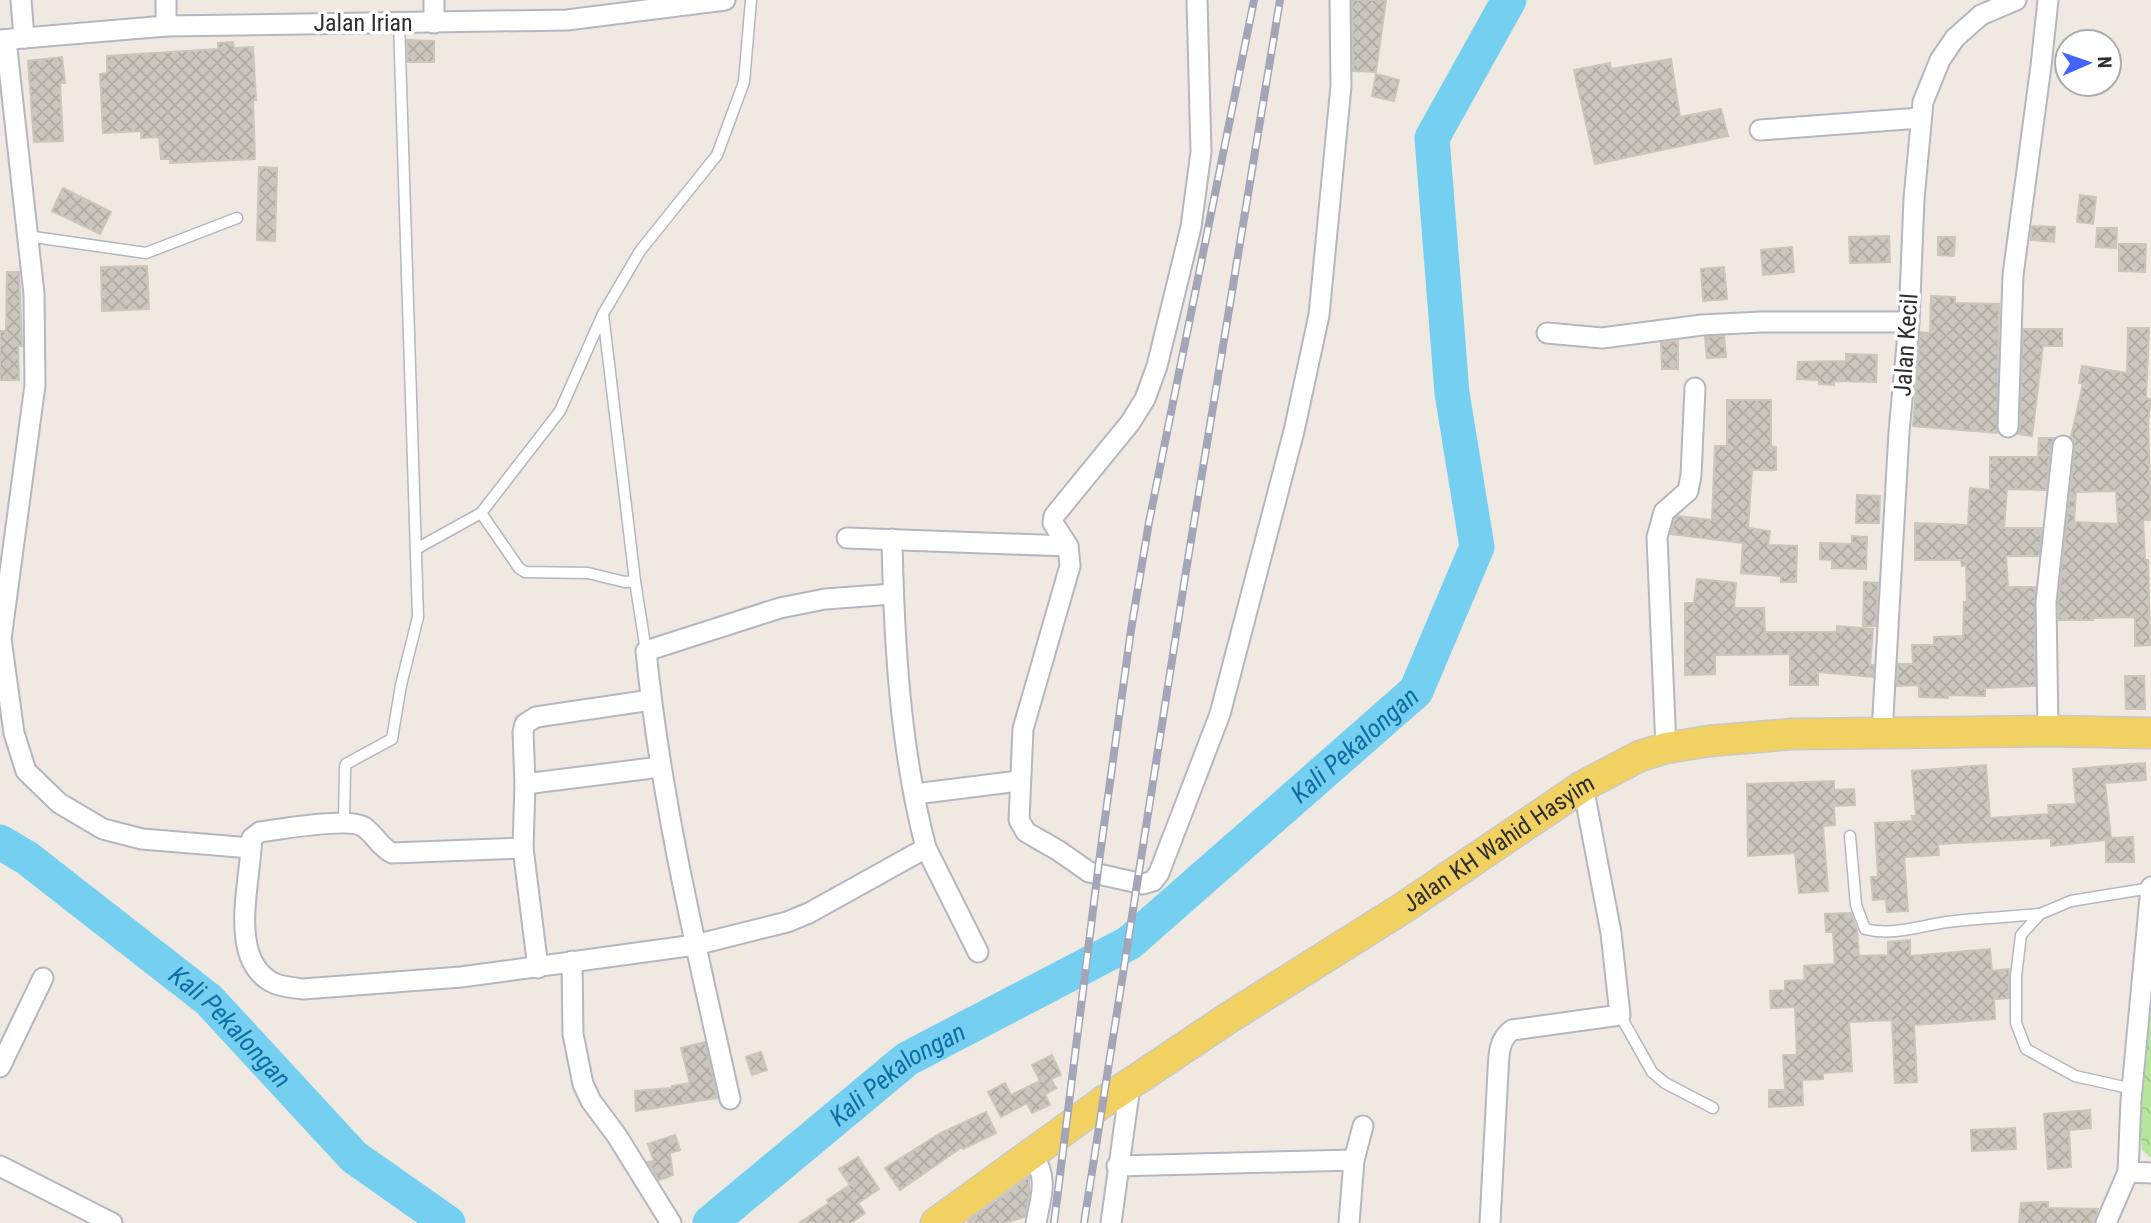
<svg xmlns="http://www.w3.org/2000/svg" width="2151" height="1223" font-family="'Roboto Condensed',sans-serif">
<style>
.park{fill:url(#park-crowns)}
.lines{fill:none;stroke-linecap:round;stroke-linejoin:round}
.river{stroke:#75cff0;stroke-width:35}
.building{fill:url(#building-cross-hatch);stroke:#cbc5ba;stroke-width:2;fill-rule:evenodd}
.lane-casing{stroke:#b4b7c1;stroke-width:13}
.street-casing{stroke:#b4b7c1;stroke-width:23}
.primary-casing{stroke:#c9c9c9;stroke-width:33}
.lane{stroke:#fff;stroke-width:10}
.street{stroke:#fff;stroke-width:19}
.primary{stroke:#f2d163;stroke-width:30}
.rail-casing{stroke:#a3a6b8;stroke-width:8}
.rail{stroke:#fff;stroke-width:5;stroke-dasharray:16;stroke-linecap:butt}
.labels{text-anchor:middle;stroke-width:7;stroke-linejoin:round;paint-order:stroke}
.street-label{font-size:24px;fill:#2e2e2e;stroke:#fff}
.water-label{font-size:26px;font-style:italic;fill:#0d6fa3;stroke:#fff}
</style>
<defs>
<pattern id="park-crowns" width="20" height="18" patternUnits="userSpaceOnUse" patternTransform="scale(1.75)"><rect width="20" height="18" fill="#b6e59e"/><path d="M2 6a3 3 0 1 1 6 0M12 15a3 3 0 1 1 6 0" fill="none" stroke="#9dc588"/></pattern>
<pattern id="building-cross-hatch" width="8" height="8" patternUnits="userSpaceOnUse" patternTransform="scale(1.75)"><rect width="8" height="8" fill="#cbc7bf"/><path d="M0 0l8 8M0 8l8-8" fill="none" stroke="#afaba4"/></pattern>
</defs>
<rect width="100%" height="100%" fill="#efe9e1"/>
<!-- park -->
<path class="park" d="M2151,988V1158L2142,1150L2139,1110Z"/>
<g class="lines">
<!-- river -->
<g class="river">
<path id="s1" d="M0,842L27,858L209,1000L354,1157L448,1223"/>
<path id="s2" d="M710,1223L907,1059L1129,943L1416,691L1477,547L1452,393L1432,138L1509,0"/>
</g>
</g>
<!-- building -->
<g class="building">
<path d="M1352,0H1386L1376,72L1353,71Z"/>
<path d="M407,40L434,41V62H408Z"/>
<path d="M233,42L234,48L253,47L256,100H253L255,159L170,163V159H161L159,137L141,138V131L103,133L100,74L107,73V56L218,49V43Z"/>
<path d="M62,57L65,83H60L63,141L34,142L28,61Z"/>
<path d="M1671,59L1680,117L1721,109L1728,136L1595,164L1574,70L1610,63L1611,69Z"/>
<path d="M1376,74L1399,80L1394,101L1372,96Z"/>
<path d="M259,167L277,168L275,241L257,240Z"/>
<path d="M63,188L111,212L100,234L52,211Z"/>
<path d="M2080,195L2096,197L2093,224L2077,222Z"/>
<path d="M2032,226L2055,227L2054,242L2031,240Z"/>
<path d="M2097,228H2117L2116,248L2096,247Z"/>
<path d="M1889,236L1890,262L1850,263L1849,237Z"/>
<path d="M1938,237H1955L1954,256L1938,255Z"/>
<path d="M2119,244H2146L2145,272L2119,271Z"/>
<path d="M1792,247L1794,272L1763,275L1761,250Z"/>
<path d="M147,266L149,309L102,311L101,267Z"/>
<path d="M1724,267L1727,299L1703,301L1701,269Z"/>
<path d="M7,272H19L22,346H18L19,380H0V331H6Z"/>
<path d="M1931,296L1955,297V303L1999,304L1997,433L1913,426L1920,332L1930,333Z"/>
<path d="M2128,328H2149L2146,398L2151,399L2148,422L2151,520H2143L2145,560H2148L2150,645L2135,646V617L2093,618V620H2059L2058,603L2075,447L2071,437L2083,384L2079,383L2082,366L2127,373ZM2116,491L2118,524L2074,522L2076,492Z"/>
<path d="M2023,329H2062V346H2043L2032,436L2018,434L2020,427Z"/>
<path d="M1724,336L1726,357L1707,358L1705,337Z"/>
<path d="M1678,341V369H1662L1661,343Z"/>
<path d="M1846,354L1877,355L1876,382L1834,381V385L1819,384V380L1797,379L1798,362L1846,361Z"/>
<path d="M1727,400H1771V447H1776V470H1752L1748,528L1770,531L1768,545L1797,546L1796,582H1781V576L1741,573L1743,543L1670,534L1675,519L1678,516L1712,520L1715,446H1727Z"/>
<path d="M2039,438H2054L2051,445L2046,490L2007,489L2004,528H2042L2039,556H2006L2008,587H2035V686L1985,688V696L1948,695V698L1919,697V685L1897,686L1898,664H1913L1912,645H1934V637L1963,636L1964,602H1967L1966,565L1962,566L1961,560H1915V523L1968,525L1970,488L1990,490V457H2038Z"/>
<path d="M1857,495L1880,496L1879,523H1856Z"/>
<path d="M1852,536L1867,537L1866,569L1832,568V560L1820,559V543L1852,544Z"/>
<path d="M1697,579L1736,583L1734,608H1764L1765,632H1837V626L1873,629L1870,665H1874L1873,677L1818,672V685H1790V654L1715,655V674L1685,675V603H1694Z"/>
<path d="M1864,582L1878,583L1876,626H1863Z"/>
<path d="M2125,676H2144L2145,709H2126Z"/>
<path d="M2145,763L2146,780L2105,783L2111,838L2133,837L2134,862H2106V840L2051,846V838L1938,844L1939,855L1904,857L1908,911L1887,912L1886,899L1873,900L1871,877H1878L1875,823L1913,821L1912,816H1916L1912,771L1986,765L1990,818L2049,814L2048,805L2076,804L2073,769Z"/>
<path d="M1834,781V790L1854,789L1855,805L1834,806L1835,825L1823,826L1828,891L1799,893L1795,853L1748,856L1747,784Z"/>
<path d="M1851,913L1857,930L1859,956L1888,955V942L1910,940V956L1990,949L1992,971L2009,969V998L1994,999L1995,1019L1914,1025L1917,1082L1895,1083L1892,1020L1849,1022L1852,1071L1823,1073V1079L1802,1080L1803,1105L1769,1107V1090H1785L1783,1055H1797L1795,1007L1771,1008L1770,991L1785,990V981L1805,980L1804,966L1835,964L1833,932H1826L1825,914Z"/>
<path d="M705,1042L717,1098L636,1111L635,1091L672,1088V1086L690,1083L681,1048Z"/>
<path d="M761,1052L767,1070L752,1075L746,1057Z"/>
<path d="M1052,1055L1061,1075L1051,1079L1056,1088L1045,1094L1050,1105L1032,1113L1027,1103L1001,1117L988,1092L1005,1083L1011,1095L1040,1081L1032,1065Z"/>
<path d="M2090,1110L2091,1128L2069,1130L2071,1167L2048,1169L2044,1114Z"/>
<path d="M986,1112L996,1133L963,1149L962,1147L900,1190L885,1168L941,1133Z"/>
<path d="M2015,1128L2016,1149L1972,1151L1971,1130Z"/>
<path d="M675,1135L680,1150L670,1153L673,1175L659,1180L648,1162L654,1161L648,1144Z"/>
<path d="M858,1157L879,1189L858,1203L865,1213L851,1223H799L829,1203L827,1200L850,1185L839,1169Z"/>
<path d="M1029,1177V1194L1025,1217L1004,1223H969L968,1221Z"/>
<path d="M2048,1202V1208L2098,1209L2094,1223H2019L2021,1203Z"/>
</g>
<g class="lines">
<defs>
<g id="lane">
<path d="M27,236L146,253L237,218"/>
<path d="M481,513L519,568L525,572L588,573L625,582L635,581"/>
<path d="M416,549L481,513L560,411L603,314"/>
<path d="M646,651L635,581L603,314L640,251L717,155L744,82L751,0"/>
<path d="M344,822L345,767L346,764L392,739L401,685L418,617L399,22"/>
<path d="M1850,836L1856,905L1865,929C1892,936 1920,926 1947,922C1977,918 2009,917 2040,914"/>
<path d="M1620,1015L1652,1072L1665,1083L1713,1108"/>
<path d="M2133,1089L2075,1076L2026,1049L2016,1023V976L2021,935L2040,914L2071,901L2151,888"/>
</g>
<g id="street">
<path d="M21,0L24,38"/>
<path d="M166,0V26"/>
<path d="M434,0V23"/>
<path d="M1197,0L1201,152L1191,227L1157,366L1145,399L1130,423L1054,516L1053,523L1068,546L1070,566L1023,729L1019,820L1026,832L1059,851L1089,872L1143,884L1153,881L1159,873L1220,714L1294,431L1319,315L1341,86L1340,0"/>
<path d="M0,40L166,26L567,20L725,0"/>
<path d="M6,40L34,294L35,385L1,639L14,733L26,771L59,803L103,829L142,839L251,848C249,888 228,964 276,984C284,987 294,988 303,989L461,977L695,945L787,922L809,913L926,848C900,749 894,642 892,539"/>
<path d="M1760,130L1920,118"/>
<path d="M1547,333L1602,338L1702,325L1761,322H1909"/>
<path d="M2008,427L2013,275L2041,66L2048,0"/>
<path d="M847,538L1068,546"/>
<path d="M2048,731L2046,602L2063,446"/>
<path d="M1882,733L1899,432L1909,322L1914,199L1923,102L1940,60L1955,38L1981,15L2016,0"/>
<path d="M1666,748L1657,537L1664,512L1688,491L1691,475L1695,388"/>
<path d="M525,784L660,767"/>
<path d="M915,794L1019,781"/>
<path d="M251,848L252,838L260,832C281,829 349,817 364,827C375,835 380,847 392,853L523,848L538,968"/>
<path d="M523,848L525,784L523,732L525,724L536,717L651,700"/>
<path d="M926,848L978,952"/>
<path d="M2151,887L2131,1100L2128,1172L2151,1173"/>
<path d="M572,961L573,1034L583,1084L591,1101L617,1136L671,1223"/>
<path d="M0,1067L43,978"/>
<path d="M730,1099C697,951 661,803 646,651L780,608L825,599L893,594"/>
<path d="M1032,1154C1049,1178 1041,1196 1036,1223"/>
<path d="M1354,1160L1363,1126"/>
<path d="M0,1166L112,1223"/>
<path d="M1117,1166L1354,1160L1349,1223"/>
<path d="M1111,1223L1130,1086"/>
<path d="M1490,1223L1498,1071C1499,1056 1498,1040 1512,1030L1620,1015L1611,933L1583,786"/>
<path d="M2106,1223L2128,1172"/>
</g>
<g id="primary">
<path id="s3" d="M936,1223L1103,1102L1230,1017L1403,908L1583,786L1640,756L1666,748L1709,741L1793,734L2048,731L2151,733"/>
</g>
</defs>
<!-- lane casing -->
<use href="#lane" class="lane-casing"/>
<!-- street casing -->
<use href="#street" class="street-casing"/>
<!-- primary casing -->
<use href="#primary" class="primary-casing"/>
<!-- lane -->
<use href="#lane" class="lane"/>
<!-- street -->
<use href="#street" class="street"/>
<!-- primary -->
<use href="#primary" class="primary"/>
<defs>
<g id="rail">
<path d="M1054,1223L1099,862L1131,630L1149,522L1254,0"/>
<path d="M1084,1223L1186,571L1280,0"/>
</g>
</defs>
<!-- rail casing -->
<use href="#rail" class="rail-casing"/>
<!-- rail -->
<use href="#rail" class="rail"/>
</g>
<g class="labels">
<!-- street labels -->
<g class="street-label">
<text x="363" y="31">Jalan Irian</text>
<text transform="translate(1906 345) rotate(-86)" y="8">Jalan Kecil</text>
<text dy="8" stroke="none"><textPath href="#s3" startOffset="679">Jalan KH Wahid Hasyim</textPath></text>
</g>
<!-- water labels -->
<g class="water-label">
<text dy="9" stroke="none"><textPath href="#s2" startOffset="807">Kali Pekalongan</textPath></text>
<text dy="9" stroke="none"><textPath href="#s1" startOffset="296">Kali Pekalongan</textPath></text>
<text dy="9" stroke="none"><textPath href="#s2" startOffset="240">Kali Pekalongan</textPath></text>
</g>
</g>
<!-- north arrow -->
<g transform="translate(2088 63) rotate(88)"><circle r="33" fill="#ffffff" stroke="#ababab" stroke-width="2"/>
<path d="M0-5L12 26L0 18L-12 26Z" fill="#4264fb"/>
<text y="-10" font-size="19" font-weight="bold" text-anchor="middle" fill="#2e2e2e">N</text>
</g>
</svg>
